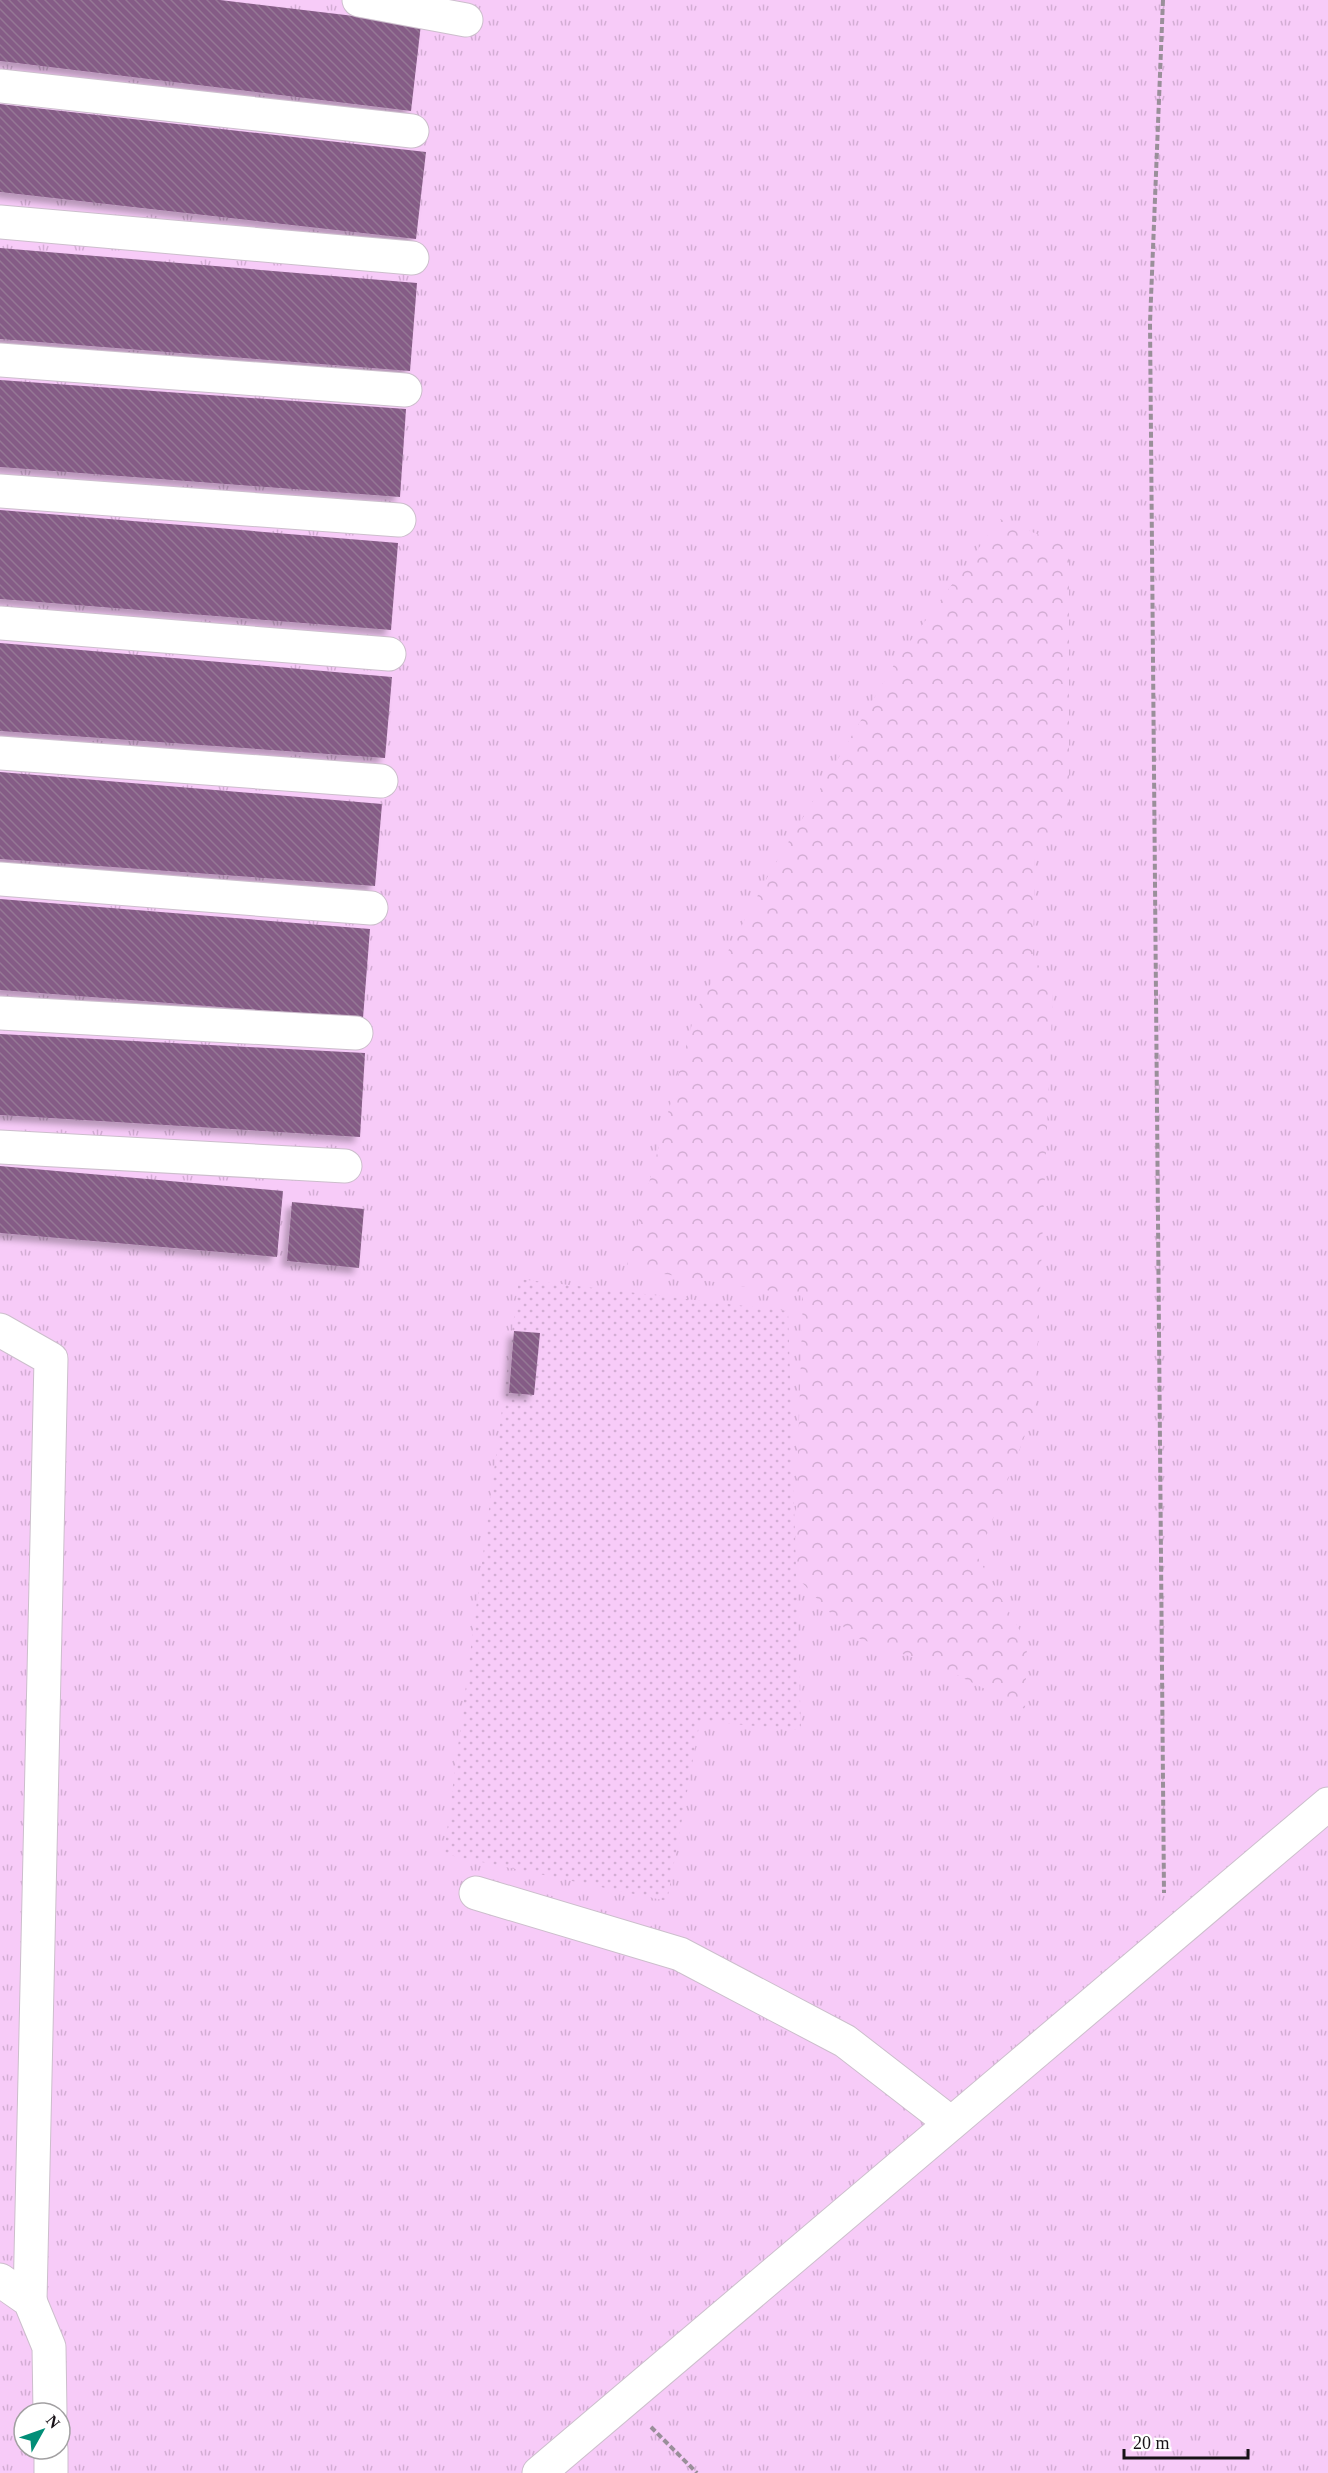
<svg xmlns="http://www.w3.org/2000/svg" width="1328" height="2473" font-family="Georgia,serif">
<style>
.grass{fill:url(#grass-tufts);fill-rule:evenodd}
.forest{fill:url(#forest-crowns)}
.park{fill:url(#park-dots)}
.building{fill:url(#building-back-hatch);filter:url(#shadow)}
.lines{fill:none;stroke-linecap:round;stroke-linejoin:round}
.minor-casing{stroke:#ccbecc;stroke-width:35}
.path{stroke:#9a8f9a;stroke-width:4;stroke-dasharray:6 3;stroke-linecap:butt}
.minor{stroke:#fff;stroke-width:33}
</style>
<defs>
<pattern id="grass-tufts" width="24" height="20" patternUnits="userSpaceOnUse" patternTransform="scale(1.5)"><rect width="24" height="20" fill="#f7cbf8"/><path d="M3 7l-1-3M5 7V3M7 7l1-3M15 17l-1-3M17 17v-4M19 17l1-3" fill="none" stroke="#d3add4"/></pattern>
<pattern id="forest-crowns" width="20" height="18" patternUnits="userSpaceOnUse" patternTransform="scale(1.5)"><rect width="20" height="18" fill="#f7cbf8"/><path d="M2 6a3 3 0 1 1 6 0M12 15a3 3 0 1 1 6 0" fill="none" stroke="#d3add4"/></pattern>
<pattern id="park-dots" width="8" height="8" patternUnits="userSpaceOnUse" patternTransform="scale(1.5)"><rect width="8" height="8" fill="#f7cbf8"/><path d="M2 2h.1M6 6h.1" fill="none" stroke="#d3add4" stroke-width="1.8" stroke-linecap="round"/></pattern>
<pattern id="building-back-hatch" width="6" height="6" patternUnits="userSpaceOnUse" patternTransform="scale(1.5)"><rect width="6" height="6" fill="#855c86"/><path d="M-1 5l2 2M0 0l6 6M5-1l2 2" fill="none" stroke="#957895"/></pattern>
<filter id="shadow"><feDropShadow dx="-5.5" dy="5.5" stdDeviation="3" flood-color="#0004"/></filter>
</defs>
<rect width="100%" height="100%" fill="#f8eaf8"/>
<!-- grass -->
<path class="grass" d="M0,0H1328V2473H0ZM24,2413H60V2449H24Z"/>
<!-- forest -->
<path class="forest" d="M1000,519L1069,547V810L1035,847L1033,957L1053,988L1035,1409L978,1558L1027,1643L1025,1709L945,1669L852,1636L794,1574L803,1296L626,1268L695,1013L767,878L898,658Z"/>
<!-- park -->
<path class="park" d="M519,1279L788,1311L801,1730L700,1721L667,1901L444,1854Z"/>
<!-- building -->
<g class="building">
<path d="M0,0H220L421,24L411,111L0,61Z"/>
<path d="M0,104L426,152L416,239L0,192Z"/>
<path d="M0,248L417,283L410,371L0,339Z"/>
<path d="M0,380L406,409L400,497L0,467Z"/>
<path d="M0,510L398,543L391,630L0,599Z"/>
<path d="M0,643L392,677L385,758L0,731Z"/>
<path d="M0,772L382,804L375,886L0,859Z"/>
<path d="M0,899L370,929L363,1018L0,990Z"/>
<path d="M0,1034L365,1053L360,1137L0,1115Z"/>
<path d="M0,1166L283,1191L277,1257L0,1233Z"/>
<path d="M292,1202L364,1209L359,1268L287,1261Z"/>
<path d="M514,1331L540,1333L534,1395L509,1393Z"/>
</g>
<g class="lines">
<defs>
<g id="minor">
<path d="M359,0L466,20"/>
<path d="M0,86L412,131"/>
<path d="M0,222L412,258"/>
<path d="M0,360L405,390"/>
<path d="M0,491L399,520"/>
<path d="M0,623L389,654"/>
<path d="M0,753L381,781"/>
<path d="M0,879L371,908"/>
<path d="M0,1013L356,1033"/>
<path d="M0,1147L345,1166"/>
<path d="M0,1330L51,1359L30,2301"/>
<path d="M476,1893L680,1954L845,2041L951,2123"/>
<path d="M0,2280L30,2301L49,2347L50,2413"/>
<path d="M51,2449V2473"/>
<path d="M539,2473L1328,1804"/>
</g>
</defs>
<!-- minor casing -->
<use href="#minor" class="minor-casing"/>
<!-- path -->
<g class="path">
<path d="M1163,0L1150,323L1164,1893"/>
<path d="M651,2427L697,2473"/>
</g>
<!-- minor -->
<use href="#minor" class="minor"/>
</g>
<!-- north arrow -->
<g transform="translate(42 2431) rotate(50)"><circle r="28" fill="#ffffff" stroke="#a2a0a2" stroke-width="1.5"/>
<path d="M0-4.5L10 22L0 15L-10 22Z" fill="#018e77"/>
<text y="-9" font-size="16" font-weight="bold" text-anchor="middle" fill="#171217">N</text>
</g>
<!-- scale -->
<path d="M1124 2449v9h124v-9" fill="none" stroke="#171217" stroke-width="3"/>
<text x="1133" y="2449" font-size="18" fill="#171217" stroke="#ffffff" stroke-width="4.5" paint-order="stroke">20 m</text>
</svg>
